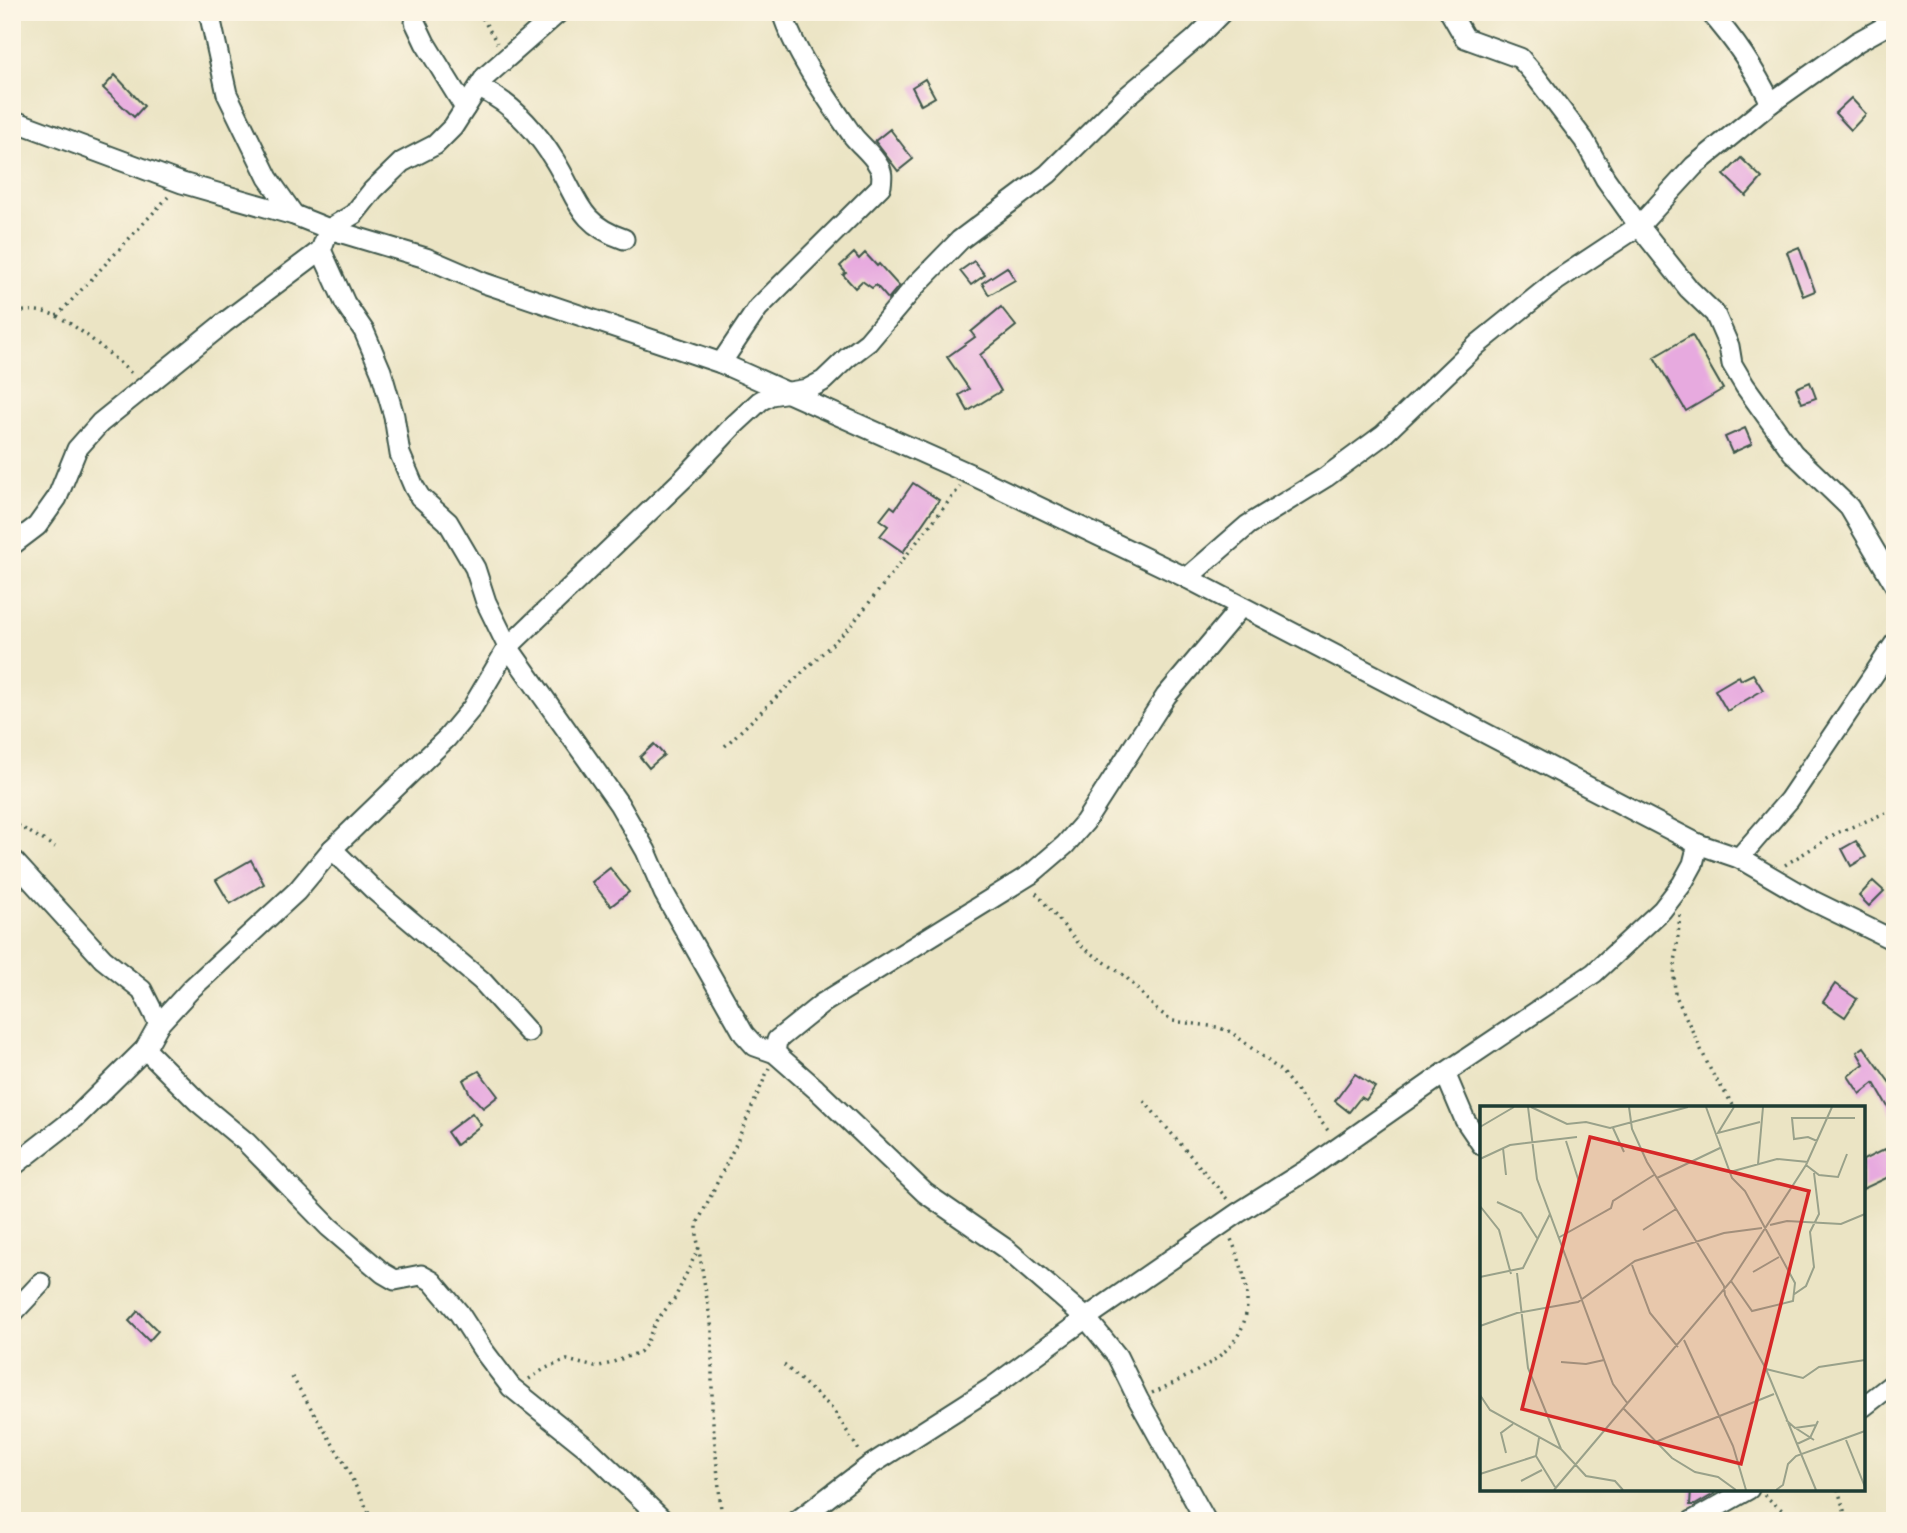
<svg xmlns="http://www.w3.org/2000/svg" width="1907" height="1533" font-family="'Shantell Sans',sans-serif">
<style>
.building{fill:#e7aadf}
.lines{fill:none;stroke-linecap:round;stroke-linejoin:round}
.minor-casing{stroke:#3e564a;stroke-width:23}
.path{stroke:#3e564a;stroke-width:3.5;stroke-dasharray:2 5;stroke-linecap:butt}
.minor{stroke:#fff;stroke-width:19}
.inset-road{fill:none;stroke:#99a18a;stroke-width:2}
.view{fill:#d62828;fill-opacity:0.15;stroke:#d62828;stroke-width:3.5}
.inset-edge{fill:none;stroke:#1f3d34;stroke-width:3.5}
</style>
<rect width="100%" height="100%" fill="#fcf5e5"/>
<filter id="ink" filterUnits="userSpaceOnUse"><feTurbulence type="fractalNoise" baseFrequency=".0143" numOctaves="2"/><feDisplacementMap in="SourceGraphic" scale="14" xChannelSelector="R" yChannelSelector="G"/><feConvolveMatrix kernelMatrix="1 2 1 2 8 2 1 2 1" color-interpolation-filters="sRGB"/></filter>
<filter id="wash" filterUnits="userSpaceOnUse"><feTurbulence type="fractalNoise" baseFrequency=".00686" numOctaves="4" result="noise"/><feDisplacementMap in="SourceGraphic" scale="28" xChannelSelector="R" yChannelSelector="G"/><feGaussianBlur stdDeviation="1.57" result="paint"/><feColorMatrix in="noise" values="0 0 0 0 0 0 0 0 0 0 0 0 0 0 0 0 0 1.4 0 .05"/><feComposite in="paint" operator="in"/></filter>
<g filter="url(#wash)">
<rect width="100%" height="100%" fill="#ebe4c4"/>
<g id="blocks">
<!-- building -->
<g class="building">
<path d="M115,75L144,106L134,117L103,88Z"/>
<path d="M925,79L935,97L921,105L912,87Z"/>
<path d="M1851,98L1866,114L1851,130L1835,113Z"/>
<path d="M890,129L913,159L898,171L875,141Z"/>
<path d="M1741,158L1762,178L1746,196L1724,175Z"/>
<path d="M1799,247L1815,291L1803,296L1787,252Z"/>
<path d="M854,253L859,259L865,253L877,266L879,264L899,286L888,299L876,285L872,288L862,281L855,288L843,275L846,273L840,266Z"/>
<path d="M974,261L985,275L971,285L960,271Z"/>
<path d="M1007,267L1015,280L989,295L982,283Z"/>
<path d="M1001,307L1016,326L980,355L1001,391L968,411L959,395L969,389L947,357L975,337L971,332Z"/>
<path d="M1692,335L1723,389L1686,411L1654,357Z"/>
<path d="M1810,382L1816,398L1802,403L1796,388Z"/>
<path d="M1745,428L1752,444L1732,453L1725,437Z"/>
<path d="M913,483L939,500L903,552L880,536L888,526L880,520L891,506L895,509Z"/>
<path d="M1753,674L1763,690L1727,711L1715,690L1739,676L1741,680Z"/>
<path d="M654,744L664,755L649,768L640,757Z"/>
<path d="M1856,841L1866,857L1851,866L1842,849Z"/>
<path d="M251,860L264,884L230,904L216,880Z"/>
<path d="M610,868L629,892L611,906L592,882Z"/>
<path d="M1873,881L1884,891L1869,906L1859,896Z"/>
<path d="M1835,984L1857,999L1845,1017L1823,1002Z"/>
<path d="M1864,1047L1895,1090V1119L1874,1083L1860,1094L1848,1076L1864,1064L1857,1052Z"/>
<path d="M479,1071L498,1096L483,1108L470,1094L463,1080Z"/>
<path d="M1355,1074L1375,1087L1366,1100L1361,1097L1349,1112L1335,1101Z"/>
<path d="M472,1113L481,1125L456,1145L447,1132Z"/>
<path d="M1885,1149L1895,1168V1174L1863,1189V1160Z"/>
<path d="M138,1311L158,1331L149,1341L129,1321Z"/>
<path d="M1691,1489H1714V1494L1695,1505H1690Z"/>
</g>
</g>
</g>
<g filter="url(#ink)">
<use href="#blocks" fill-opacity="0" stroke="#3e564a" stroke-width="2"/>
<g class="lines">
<defs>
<g id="minor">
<path d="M209,12L227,94L268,178L294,215"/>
<path d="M1450,12L1465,38L1520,58L1533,73L1584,140L1605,178L1639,226L1689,289L1715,314L1729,346L1732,364L1745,386L1793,453L1849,507L1895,585"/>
<path d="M1710,12C1735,40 1755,70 1771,103"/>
<path d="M415,22L425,43L465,108"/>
<path d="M479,88C511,102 537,132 555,161C578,198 578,224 624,239"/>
<path d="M12,120L182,183L294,215L329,229L426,258L484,283L721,363L970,474L1187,578L1698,844L1739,858L1811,900L1895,941"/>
<path d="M321,250L345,303L364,331L381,371L394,416L400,454L414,487L420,497L448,522L475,568L486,602L508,647L619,804L646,851L664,893L744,1034L755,1046L775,1053L816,1089L925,1193L1006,1249L1086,1318L1117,1356L1138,1399L1206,1521"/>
<path d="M721,363L758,308L881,186C882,178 883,172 878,165C872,154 861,146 853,136C829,101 794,52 782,12"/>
<path d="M12,545L37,526L57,498L77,449L100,423L224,323L321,250L329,229L354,214L373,190L402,162L435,145L453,127L485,77L559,12"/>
<path d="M1187,578L1248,525L1326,477L1383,435L1478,344L1556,281L1639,226L1694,166L1771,103L1857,42L1895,21"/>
<path d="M332,849L373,889L482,981L528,1032"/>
<path d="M1739,858L1789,800L1895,643"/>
<path d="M12,859L103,959L142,990L159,1024"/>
<path d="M145,1049L198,1102L246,1142L329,1227L383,1273L395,1280L421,1275L432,1281L459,1313L483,1350L511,1387L592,1452L664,1521"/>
<path d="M775,1053L777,1040L823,1003L1031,874L1065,845L1085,822L1166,696L1240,608"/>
<path d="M1445,1073L1465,1120L1482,1145"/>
<path d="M12,1167L75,1118L145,1049L159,1024L192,988L297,891L332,849L447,738L472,708L508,647L683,479L733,426L760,401L771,395L808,389L823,381L847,358L868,342L917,284L960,240L1048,174L1125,98L1195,39L1222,12"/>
<path d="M12,1314L41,1283"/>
<path d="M1863,1407L1895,1382"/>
<path d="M797,1521L869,1466L991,1388L1086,1318L1238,1213L1308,1169L1445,1073L1594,973L1662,910L1682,884L1693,864L1698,844"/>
<path d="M1692,1521L1749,1489"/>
</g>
</defs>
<!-- minor casing -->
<use href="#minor" class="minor-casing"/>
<!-- path -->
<g class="path">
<path d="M479,12L497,43"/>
<path d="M16,312C29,310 41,310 54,315C74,322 116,359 133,375"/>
<path d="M57,316L168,197"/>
<path d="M725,746L850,627L960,487"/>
<path d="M12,822L55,847"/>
<path d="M1785,865L1837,833L1895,809"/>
<path d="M1036,893L1081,946L1125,976L1157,1010L1173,1021L1217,1027L1231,1032L1281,1071L1330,1133"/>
<path d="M1680,915L1674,975L1675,994L1712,1073L1735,1108"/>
<path d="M1144,1101L1228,1200"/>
<path d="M784,1365L833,1409L860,1452"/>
<path d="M292,1377L343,1461L373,1521"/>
<path d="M529,1379L546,1368L567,1360L595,1367L608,1364L640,1352L645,1346L656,1321L675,1298L699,1247"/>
<path d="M1152,1393C1233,1357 1271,1331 1231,1239"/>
<path d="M1838,1489L1847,1521"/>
<path d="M1764,1495L1795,1521"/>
<path d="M722,1521L712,1411V1330L697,1238V1224L735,1146L769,1068"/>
</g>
<!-- minor -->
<use href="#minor" class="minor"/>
</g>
</g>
<!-- overview -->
<g transform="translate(1480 1106)">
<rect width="385" height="385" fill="#ebe4c4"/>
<path class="inset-road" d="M48,1L57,73L133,278L148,298M51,1L87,18L106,16L130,22L208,1M149,1L152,23L167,56L244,180L245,189L286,263L336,384M226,1L252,72L265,85L315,177L313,195L272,205L251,175M254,1L238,27L280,16M0,21L34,1M133,22L144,46M86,35L99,76M337,35L328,31L314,33L312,12H375M23,42L26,69M0,53L30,39L97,31M278,58L283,1M326,59L339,69L358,71L367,48M250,66L297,53L328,56M177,72L240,42M17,96L41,107L57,132M0,100L19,124L31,168M290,119L307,115L361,118L385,108M163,124L196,103M78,132L131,102L133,95L174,69M152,159L170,207L198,241M273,166L299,151M37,167L48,262L81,343M0,171L43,162L70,108M313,189L326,180L334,161L330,126L339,108L334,67M0,220L37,207L98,196L155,155L244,127L282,122M204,234L253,340L266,384M81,256L106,258L124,254M286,263L323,272L339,261L385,254M0,289L10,304L81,343L106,370L135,375L143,384M144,303L192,352L215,366L238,371L256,384M306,314L315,322L336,319M314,321L334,334M366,334L385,381M173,337L294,288M317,338L330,332L338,315M26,347L21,327L33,318M56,350L75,381M0,368L56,350L59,332M41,375L62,364M74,384L251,175L326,59L352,1M296,384L303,379L308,358L316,350L385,325"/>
<path class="view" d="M110,31L329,85L261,358L42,303Z"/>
<rect width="385" height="385" class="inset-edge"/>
</g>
<!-- margin -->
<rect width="1907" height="1533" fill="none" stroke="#fcf5e5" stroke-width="42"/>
</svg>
